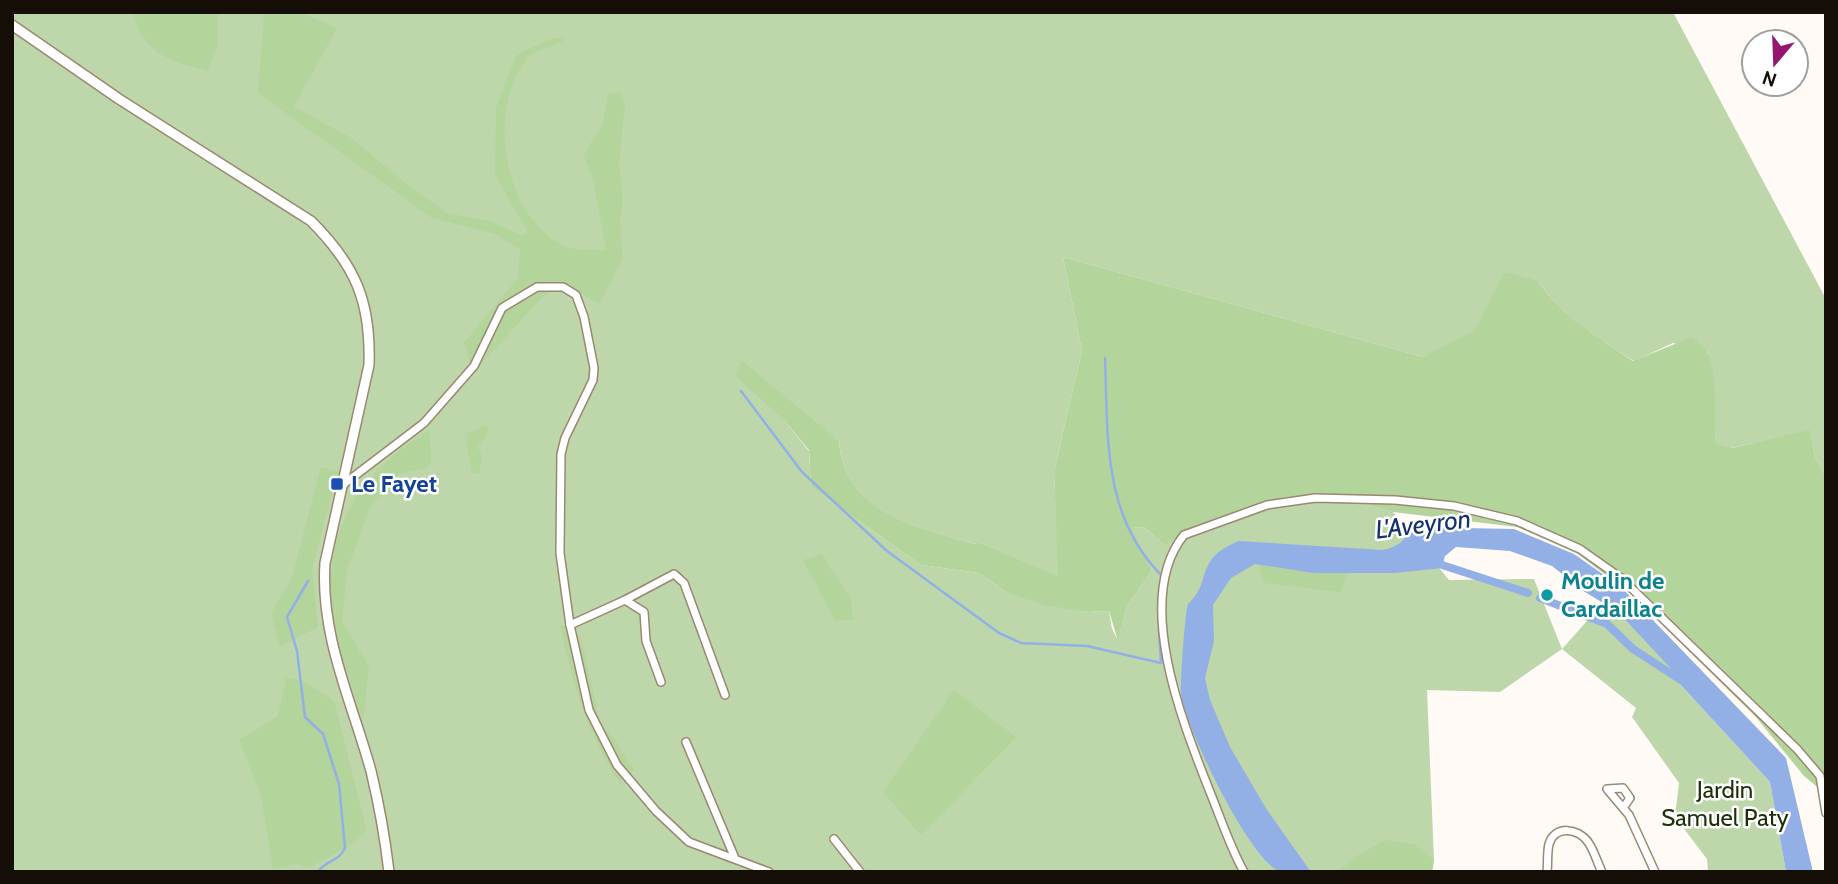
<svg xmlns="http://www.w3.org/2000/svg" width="1838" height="884" font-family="Cabin,sans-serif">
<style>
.green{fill:#bdd7aa}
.forest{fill:#b3d49b}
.water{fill:#92b0e6}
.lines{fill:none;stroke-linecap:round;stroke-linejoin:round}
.stream{stroke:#92b0e6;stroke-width:2.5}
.canal{stroke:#92b0e6;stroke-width:8}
.minor-casing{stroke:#9b8772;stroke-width:10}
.tertiary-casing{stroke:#9b8772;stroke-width:12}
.minor{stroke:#fff;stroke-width:7}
.tertiary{stroke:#fff;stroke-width:9}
.transit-dot{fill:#1a4fb4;stroke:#fff;stroke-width:2.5}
.culture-dot{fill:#0f9aa8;stroke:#fff;stroke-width:2.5}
.labels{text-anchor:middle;stroke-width:5;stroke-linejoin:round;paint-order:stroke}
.transit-label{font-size:24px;font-weight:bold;fill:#164399;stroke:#fff;text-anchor:start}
.culture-label{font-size:24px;font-weight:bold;fill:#0d838f;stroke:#fff;text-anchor:start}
.park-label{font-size:24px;fill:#1b3007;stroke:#fff}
.water-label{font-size:26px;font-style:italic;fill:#133271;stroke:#fff}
</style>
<rect width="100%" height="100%" fill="#fffaf6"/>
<!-- green -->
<path class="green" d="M12,12H1673L1826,299V477L1815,457L1810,431L1731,448L1716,443C1713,412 1715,382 1708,352L1673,343L1634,361C1598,338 1562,317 1538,281L1475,336L1423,357L1063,257L1082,351L1054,471L1059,577L979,542L974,544C915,526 846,515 839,441L799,411L784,420L809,451L811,487L921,565L979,573L1006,592L1088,612L1109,611L1112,629L1118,640L1127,606L1152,571L1130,528L1144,527L1166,546L1175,538L1260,504L1327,494L1393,512L1449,580L1534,579L1562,649L1603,603C1625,616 1674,659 1679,683L1770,782L1786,872H1708L1707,859L1672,813L1671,808H1676L1679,783L1632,717L1636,708L1562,649L1500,692L1427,690L1434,860L1432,872H12Z"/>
<!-- forest -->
<g class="forest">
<path d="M133,12H218V44L208,71C171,62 143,54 133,12Z"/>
<path d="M264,12H299L337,28L294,107L350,137L404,182L447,213L493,222L520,235L528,233L495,174L496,108L517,54L551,39L563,37L564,42C553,46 539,48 530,56C483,104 504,224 568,247C579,251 594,250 606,250L594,184L584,154L603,123L608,94L620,92L625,105L619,163L623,201L620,221L623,258L599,304L564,284L543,296L473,373L464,343L518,278L520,249L495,234L432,218L258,93Z"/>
<path d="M1063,257L1423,357L1474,331L1505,272L1538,281C1562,317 1598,337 1633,361L1692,337C1697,342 1705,347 1708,353C1718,375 1714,418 1716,443L1732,448L1810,430L1815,457L1826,477V794L1804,776L1755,716L1632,595L1578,554L1517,527L1393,512L1327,494L1260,504L1176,538L1166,546L1144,527L1131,528L1152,571L1127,606L1118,641L1109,611L1088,612L1044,605L1006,592L979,573L921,565L811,487L809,450L784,420L735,376L742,361L839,441C846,515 916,526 974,544L979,542L1058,576L1054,471L1082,351Z"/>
<path d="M487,425L488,432L478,447L482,457L479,473H472L465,434Z"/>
<path d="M430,430L431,462L426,469L401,473L372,503L347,570L342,621L369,667L363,724C355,690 340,655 334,621C319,536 357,472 430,430Z"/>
<path d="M321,467L338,471L312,569L318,627L280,647L271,614L292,577Z"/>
<path d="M822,554L851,599L853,620H835L803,560Z"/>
<path d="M1259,565L1313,573L1348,572L1341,592L1264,583Z"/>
<path d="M565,625L581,637L600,724L614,738L634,770L620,783C586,732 574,685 560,626Z"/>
<path d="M286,678L302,680L334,701L367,831L345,848L309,868L298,864L273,870L261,796L239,740L278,716Z"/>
<path d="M954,690L1016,737L921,835L883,792Z"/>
<path d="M1385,840L1415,845L1434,860L1432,872H1338L1355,857Z"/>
</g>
<!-- water -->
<path class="water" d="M1411,527L1514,529L1574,554L1621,587L1786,758L1813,872H1786L1770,782L1679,683L1677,675L1618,612L1585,592L1552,566L1510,551L1456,547L1445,556L1442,568L1395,573H1313L1255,564L1231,578L1213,605L1214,641L1205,678L1210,700L1230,747L1267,810L1311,872C1302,872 1287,874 1279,871C1249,859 1186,728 1181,694C1180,683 1185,612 1188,604C1213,582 1193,559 1239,541L1383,550C1398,547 1405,541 1411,527Z"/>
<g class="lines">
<!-- stream -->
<g class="stream">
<path d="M1105,358C1108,436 1102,516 1162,576L1161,584"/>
<path d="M741,391L802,472L887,551L999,633L1021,643L1087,646L1161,663L1159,629"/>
<path d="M308,581L287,617L297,651L305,717L323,734L339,784L345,848C339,862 325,860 318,872"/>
</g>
<!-- canal -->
<g class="canal">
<path d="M1436,563L1528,593"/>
<path d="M1540,598L1607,624L1633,649L1687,684"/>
</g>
<defs>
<g id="minor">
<path d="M344,484L424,423L474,366L502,308L537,287H563L576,295L584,317L594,368L593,380L565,438L561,454L560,553L570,625L589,710L617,765L656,811L689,842L769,872"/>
<path d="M625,600L674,574L684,583L725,695"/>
<path d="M570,625L625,600L644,612L646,641L661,682"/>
<path d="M686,742L734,856"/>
<path d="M1623,808L1630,798L1623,788L1607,789L1629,815L1655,872"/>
<path d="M834,839L860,872"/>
<path d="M1244,872C1230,847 1221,819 1210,792C1184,726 1132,599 1184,535L1267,505L1315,498L1395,500L1454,506L1517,521L1580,549L1621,578L1797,749L1820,776L1826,813"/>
<path d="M1547,872C1548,863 1547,852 1549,844C1555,825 1578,828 1588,842C1594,850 1597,862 1602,872"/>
</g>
<path id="tertiary" d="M12,25L119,99L311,221C356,266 371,302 369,365L325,563C320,636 352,702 371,771C379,804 385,838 389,872"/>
</defs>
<!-- minor casing -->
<use href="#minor" class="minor-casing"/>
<!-- tertiary casing -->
<use href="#tertiary" class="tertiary-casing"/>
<!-- minor -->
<use href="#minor" class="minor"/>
<!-- tertiary -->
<use href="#tertiary" class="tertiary"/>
</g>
<!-- markers -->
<rect class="transit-dot" x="330" y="477" width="14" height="14" rx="3.5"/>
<circle class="culture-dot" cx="1547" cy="595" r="7"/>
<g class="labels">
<!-- transit labels -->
<g class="transit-label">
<text x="351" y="492">Le Fayet</text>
</g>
<!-- culture labels -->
<g class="culture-label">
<text x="1561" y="589">Moulin de<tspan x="1561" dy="28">Cardaillac</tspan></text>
</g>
<!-- park labels -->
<g class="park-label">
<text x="1725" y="798">Jardin<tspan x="1725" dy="28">Samuel Paty</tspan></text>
</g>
<!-- water labels -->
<g class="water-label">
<text transform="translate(1423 524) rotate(-7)" y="9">L'Aveyron</text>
</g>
</g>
<!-- border -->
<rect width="1838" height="884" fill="none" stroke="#150e06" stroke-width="28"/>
<!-- north arrow -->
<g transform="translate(1775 63) rotate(199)"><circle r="33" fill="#ffffff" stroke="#a19f9b" stroke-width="2"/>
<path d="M0-5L12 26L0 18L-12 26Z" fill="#96166f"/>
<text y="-10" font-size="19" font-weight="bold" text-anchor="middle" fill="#150e06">N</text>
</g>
</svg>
